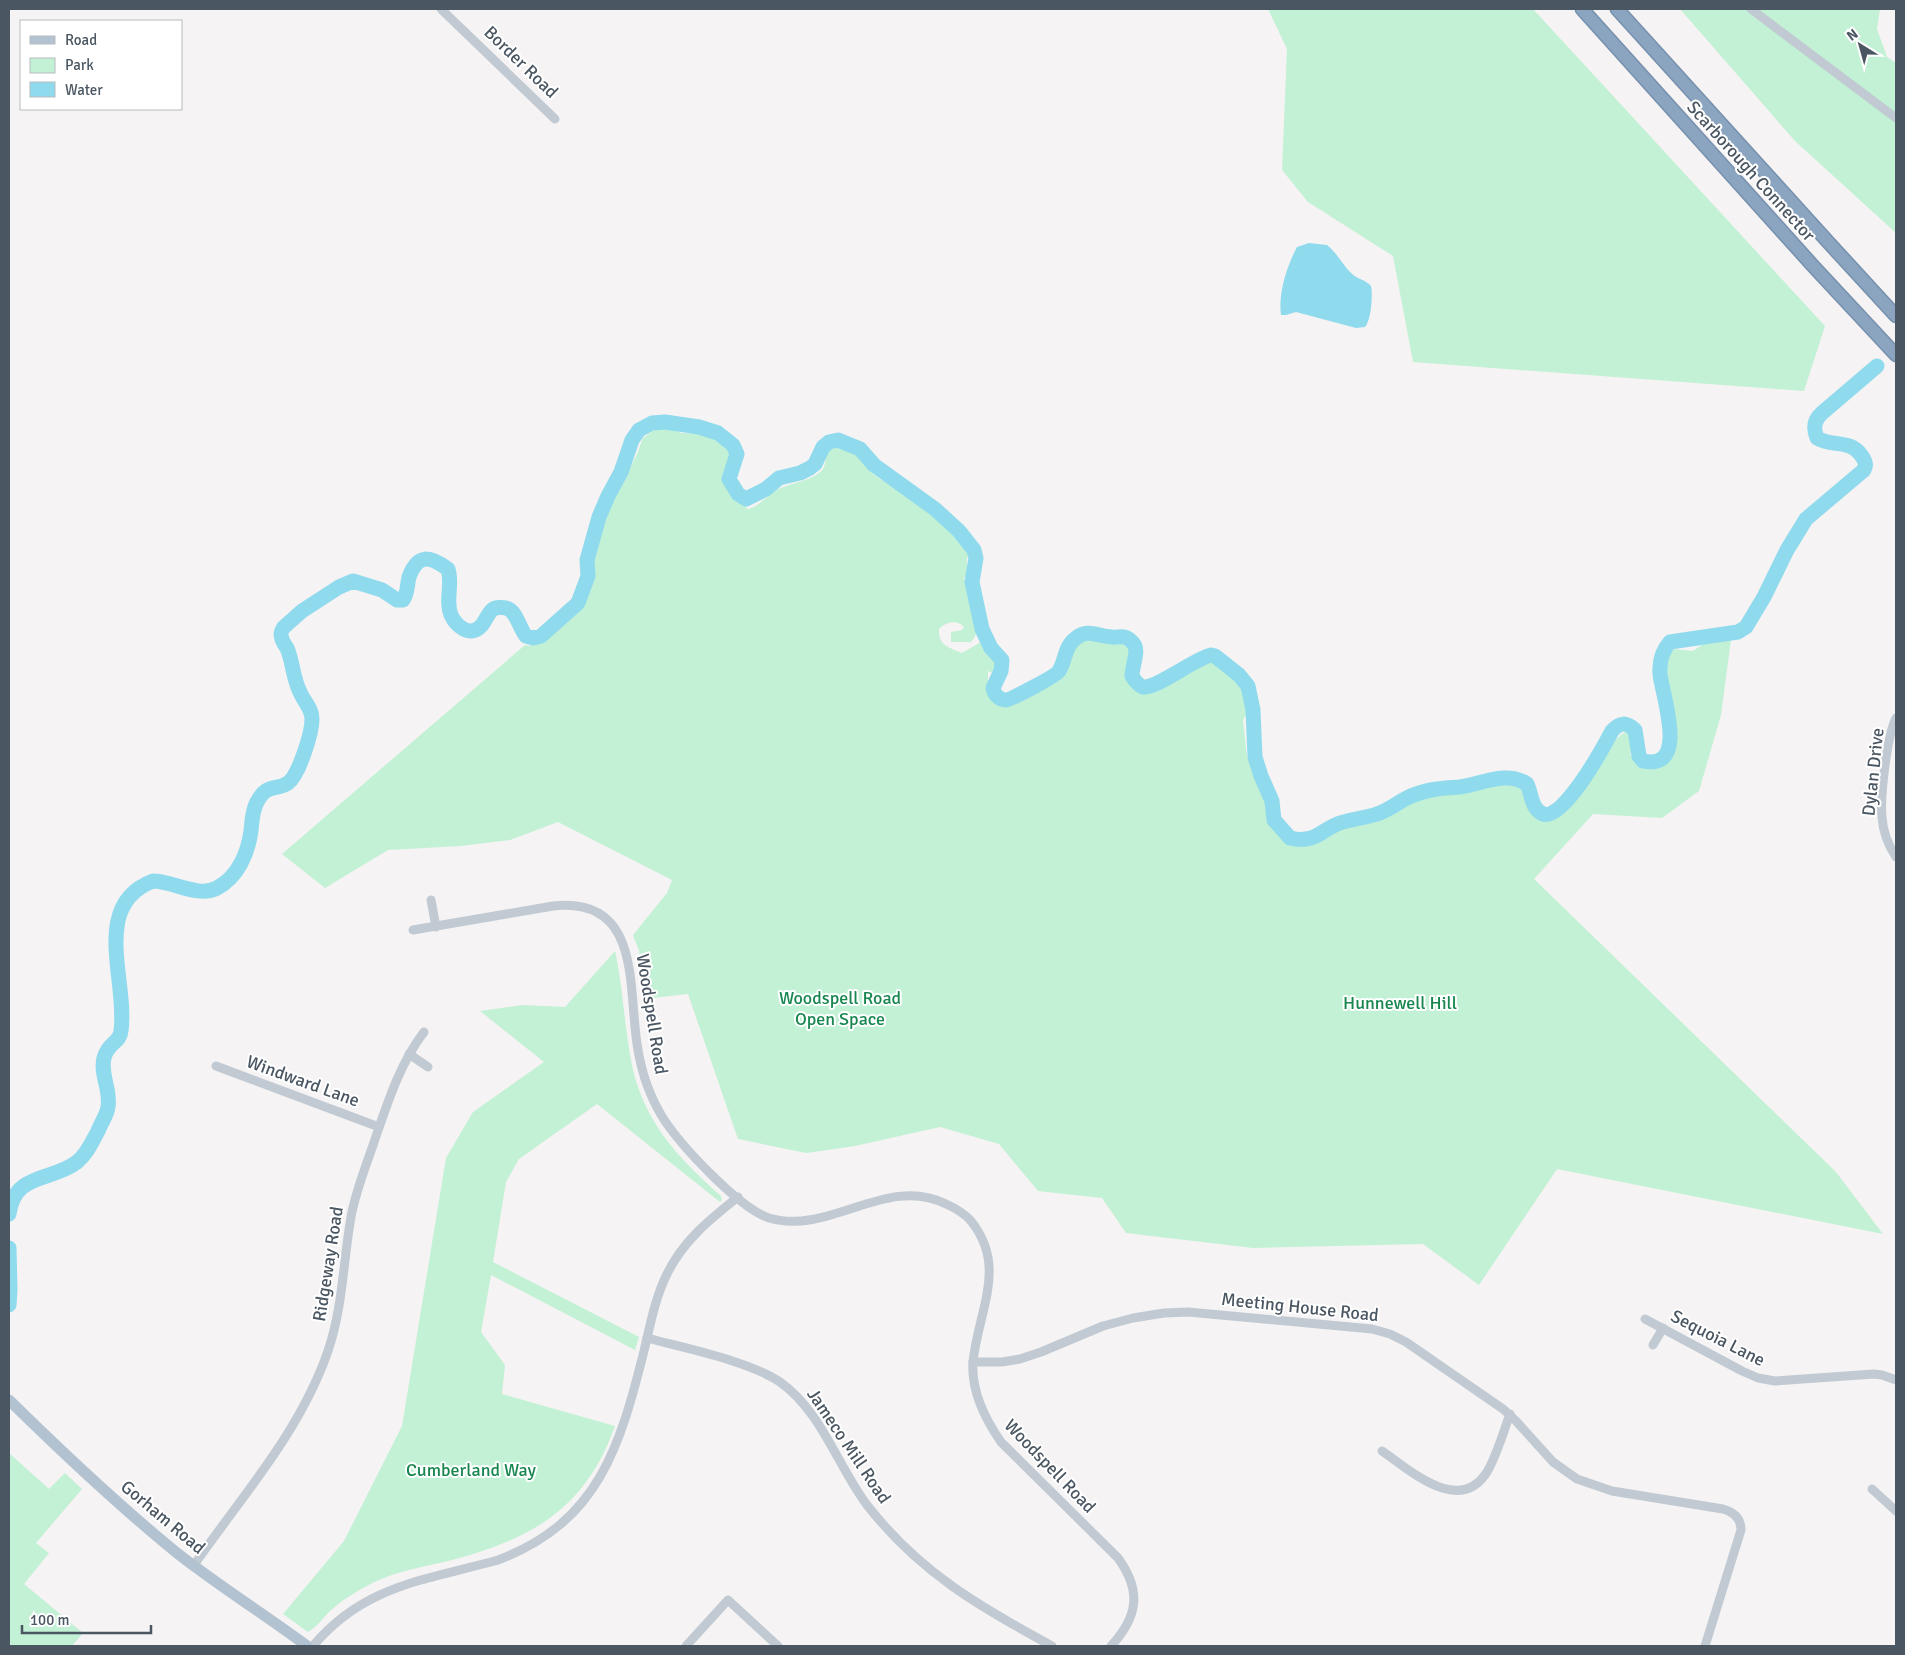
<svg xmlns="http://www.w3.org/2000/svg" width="1905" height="1655" font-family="Signika,sans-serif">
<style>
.green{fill:#c3f1d5}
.water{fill:#90daee}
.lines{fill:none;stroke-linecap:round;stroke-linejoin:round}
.river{stroke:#90daee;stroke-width:15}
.highway-casing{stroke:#7690ad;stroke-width:15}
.minor{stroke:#c1cad2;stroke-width:9}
.major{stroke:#b3c2d1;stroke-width:11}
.highway{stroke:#8ba5c1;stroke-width:12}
.labels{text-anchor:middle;stroke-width:4;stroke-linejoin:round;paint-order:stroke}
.street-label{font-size:18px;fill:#4a5661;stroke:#fff}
.park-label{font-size:18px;fill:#17864f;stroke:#fff}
</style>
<rect width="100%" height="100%" fill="#f5f3f3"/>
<!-- green -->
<g class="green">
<path d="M1268,9H1533L1825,326L1804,391L1413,362L1393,256L1308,202L1282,170L1287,49Z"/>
<path d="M1680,9H1880L1877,29L1887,57L1896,63V233L1795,141Z"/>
<path d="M666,427L681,433L705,434L727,445L732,458L725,469V477C731,487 733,496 744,501L747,509C757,509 766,496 775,491C788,483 814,481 823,469C828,461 823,449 835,447C846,445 858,452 865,461C868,465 868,470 873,474C895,491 972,528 972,558L969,555L967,558V575L964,578C969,597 987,625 971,642H951V632L962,630L964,627C957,619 946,622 939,629C938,645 948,647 962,653L981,642C994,648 1004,660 995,674L988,671C988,680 987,689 994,696C1008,710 1047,691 1057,679C1067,668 1067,649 1077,641C1082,636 1091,635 1098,636L1103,642H1126C1128,645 1131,649 1131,653C1132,661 1126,671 1132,680C1149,701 1194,658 1215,659C1216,665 1221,665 1226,669C1236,676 1243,688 1250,697L1246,700C1248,714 1252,707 1243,720L1247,756L1265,794L1267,816L1275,832L1295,845L1309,844L1337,831L1388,815L1412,803L1444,791H1464L1501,783H1520C1525,789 1524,798 1529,804C1532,809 1539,812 1545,813C1582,819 1597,749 1625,732L1631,733L1633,748L1630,754C1642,767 1644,774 1663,766C1668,761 1673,753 1675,746C1685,717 1651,674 1673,649L1693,651L1709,640L1725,637L1731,640L1721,715L1699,791L1662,818L1593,814L1534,879L1836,1172L1883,1234L1557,1169L1479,1285L1423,1244L1253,1248L1126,1233L1102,1198L1038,1191L999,1144L940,1127L855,1146L806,1153L738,1139L688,994L652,998L647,996L645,992L639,951L633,935L667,893L672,880L558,822L510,840L461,846L388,850L325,888L282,854L525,645L529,646L541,642L572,615L586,596L593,577V556L610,502L622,484L637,454L643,438L656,429Z"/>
<path d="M615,951C623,986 624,1024 631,1060C642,1120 677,1157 721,1196L722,1200L720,1202L597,1104L519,1159L506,1182L493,1262L639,1337L635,1350L491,1275L481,1332L505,1365L502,1394L615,1426C586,1508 532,1539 452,1560C428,1566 402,1570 379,1580C361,1588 345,1598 330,1611C323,1618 316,1628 308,1632L283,1614L344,1541L402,1426L446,1158L473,1112L544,1062L480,1011L522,1005L565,1007Z"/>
<path d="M9,1453L49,1489L65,1473L82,1489L36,1543L49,1553L24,1584L83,1633L72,1646H9Z"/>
</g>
<!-- water -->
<path class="water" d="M1309,243L1327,245C1337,253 1342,264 1351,273C1357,279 1366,280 1371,286C1373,295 1371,321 1365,327L1356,328L1296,312L1286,315H1281C1278,293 1287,266 1297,247Z"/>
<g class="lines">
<!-- river -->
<g class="river">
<path d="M9,1214C15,1172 51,1182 77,1162C87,1154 92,1142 98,1131C101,1123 107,1115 108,1107C111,1090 100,1075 104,1058C108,1042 120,1043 121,1031C128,981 90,905 153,881C173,881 198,898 217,888C238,877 248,853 251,831C252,821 252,811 257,802C267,783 276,791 288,783C299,775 312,733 312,719C312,708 304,702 300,692C293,679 293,662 287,648C284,644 281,639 281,634C281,631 282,630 284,627L302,611L339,587L353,581L382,590L397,600H403C408,593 407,585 409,577C418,553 430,556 448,569C453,584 445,600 451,615C456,626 470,638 481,626C485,622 487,615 492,610C495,607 502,607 506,608C517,611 519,628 526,636L533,638L541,636L578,603L588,576L587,560L599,517L608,496L621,472L632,440L639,430L652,423L665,422L699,427L718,433L733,445L737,454L729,479L738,494L746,499L766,489L779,478L800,473L810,468L815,464L823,447L829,442L838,440L860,449L874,465L935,509L959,531L974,550L976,558L972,582L982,629L991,648L1002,660L1001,671L993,688C994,694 999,700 1006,700C1010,700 1056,676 1059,671C1066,660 1064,647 1076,638C1088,628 1099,637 1112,637C1117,638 1123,635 1127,638C1130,639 1134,644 1135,646C1138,652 1132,668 1132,676C1135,681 1138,685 1143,687C1156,689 1194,659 1211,655L1215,656L1239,675L1248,686L1253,710L1255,757L1261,776L1272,801L1274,820L1290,838C1316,844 1320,830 1340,823C1352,819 1365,818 1377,814C1390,810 1399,801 1411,796C1427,789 1443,788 1460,787C1481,784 1507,770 1527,784C1532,794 1531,809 1543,814C1563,822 1604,746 1612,731C1620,722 1626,722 1635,730L1639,756L1643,761C1690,771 1662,695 1660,674C1659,661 1662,651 1670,642L1731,633L1738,632L1746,627L1764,597L1787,550L1806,519L1864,470C1867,465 1865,460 1861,455C1850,439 1831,447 1817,438C1813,428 1814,420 1822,413L1877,366"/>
<path d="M9,1248L10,1289L9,1305"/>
</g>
<defs>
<g id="highway">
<path d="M1582,9L1814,267L1896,355"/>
<path d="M1617,9L1829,243L1896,316"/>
</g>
</defs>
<!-- highway casing -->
<use href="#highway" class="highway-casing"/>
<!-- minor -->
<g class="minor">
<path d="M441,9L555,119"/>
<path d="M1751,9L1896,118"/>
<path d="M1896,718C1887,736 1880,796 1882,817C1883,832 1888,845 1896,857"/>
<path d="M431,900L436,927"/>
<path d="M413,930L553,906C644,896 627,991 638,1050C642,1074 650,1097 663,1118C681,1146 739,1208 769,1218C829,1236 887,1174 946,1204C955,1208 965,1214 971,1221C1008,1267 978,1311 973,1362C971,1391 985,1419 1001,1442L1118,1558C1142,1591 1138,1617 1111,1646"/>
<path d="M409,1054L428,1067"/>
<path d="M216,1066L379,1127"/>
<path d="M1645,1319L1742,1371L1758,1378L1775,1381L1874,1374L1882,1375L1896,1380"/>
<path d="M647,1338C684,1348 749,1361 780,1382C822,1412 837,1465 867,1505C919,1572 980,1607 1052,1646"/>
<path d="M1653,1345L1663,1328"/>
<path d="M973,1362H1002L1020,1359L1041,1352L1103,1326L1133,1318L1164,1313L1188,1312L1372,1329L1390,1334L1406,1342L1503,1409L1516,1421L1553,1462L1577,1479L1612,1491L1723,1509C1734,1512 1741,1518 1741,1530L1705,1646"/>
<path d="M1382,1451C1410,1470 1459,1516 1487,1472C1497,1455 1503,1433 1510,1414"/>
<path d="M1872,1489L1896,1511"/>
<path d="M194,1565C242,1496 300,1432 328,1351C343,1307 343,1262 351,1217C355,1194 364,1171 372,1148C386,1108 398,1066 424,1032"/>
<path d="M313,1646C364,1585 426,1580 498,1560C599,1522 620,1446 644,1351C650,1326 655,1298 667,1274C683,1241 709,1220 738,1197"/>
<path d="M686,1646L728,1600L778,1646"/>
</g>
<!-- major -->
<path class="major" d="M9,1400C63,1453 118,1505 177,1553C219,1586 264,1614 307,1646"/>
<!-- highway -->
<use href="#highway" class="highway"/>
</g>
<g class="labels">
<!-- street labels -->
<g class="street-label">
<text transform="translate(521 62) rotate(44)" y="6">Border Road</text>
<text transform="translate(1751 171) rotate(48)" y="6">Scarborough Connector</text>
<text transform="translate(1873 772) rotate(-84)" y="6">Dylan Drive</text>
<text transform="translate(652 1014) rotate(81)" y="6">Woodspell Road</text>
<text transform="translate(303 1081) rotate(20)" y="6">Windward Lane</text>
<text transform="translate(328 1264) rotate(-81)" y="6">Ridgeway Road</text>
<text transform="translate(1300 1307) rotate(6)" y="6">Meeting House Road</text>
<text transform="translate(1718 1338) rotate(27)" y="6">Sequoia Lane</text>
<text transform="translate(849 1446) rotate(56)" y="6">Jameco Mill Road</text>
<text transform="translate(1050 1466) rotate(46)" y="6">Woodspell Road</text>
<text transform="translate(163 1517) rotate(40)" y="6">Gorham Road</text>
</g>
<!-- park labels -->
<g class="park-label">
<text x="840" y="1004">Woodspell Road<tspan x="840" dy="21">Open Space</tspan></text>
<text x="1400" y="1009">Hunnewell Hill</text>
<text x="471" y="1476">Cumberland Way</text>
</g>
</g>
<!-- border -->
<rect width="1905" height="1655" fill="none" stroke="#4a5661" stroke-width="20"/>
<!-- legend -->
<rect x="20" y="20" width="162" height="90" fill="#ffffff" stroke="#b7bbc0"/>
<rect x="30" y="36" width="25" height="8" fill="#b3c2d1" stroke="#b7bbc0"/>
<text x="65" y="45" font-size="15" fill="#4a5661">Road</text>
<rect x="30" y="58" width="25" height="15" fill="#c3f1d5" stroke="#b7bbc0"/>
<text x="65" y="70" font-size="15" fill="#4a5661">Park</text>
<rect x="30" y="82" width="25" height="15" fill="#90daee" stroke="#b7bbc0"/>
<text x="65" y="95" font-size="15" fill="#4a5661">Water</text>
<!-- north arrow -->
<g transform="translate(1860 45) rotate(323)" stroke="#ffffff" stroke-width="4" paint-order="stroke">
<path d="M0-4L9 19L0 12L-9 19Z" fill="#4a5661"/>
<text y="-8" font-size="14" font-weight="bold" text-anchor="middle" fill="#4a5661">N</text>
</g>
<!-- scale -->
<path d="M22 1625v8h129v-8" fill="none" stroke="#4a5661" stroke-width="2.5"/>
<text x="30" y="1625" font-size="15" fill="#4a5661" stroke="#ffffff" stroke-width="4" paint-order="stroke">100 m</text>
</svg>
